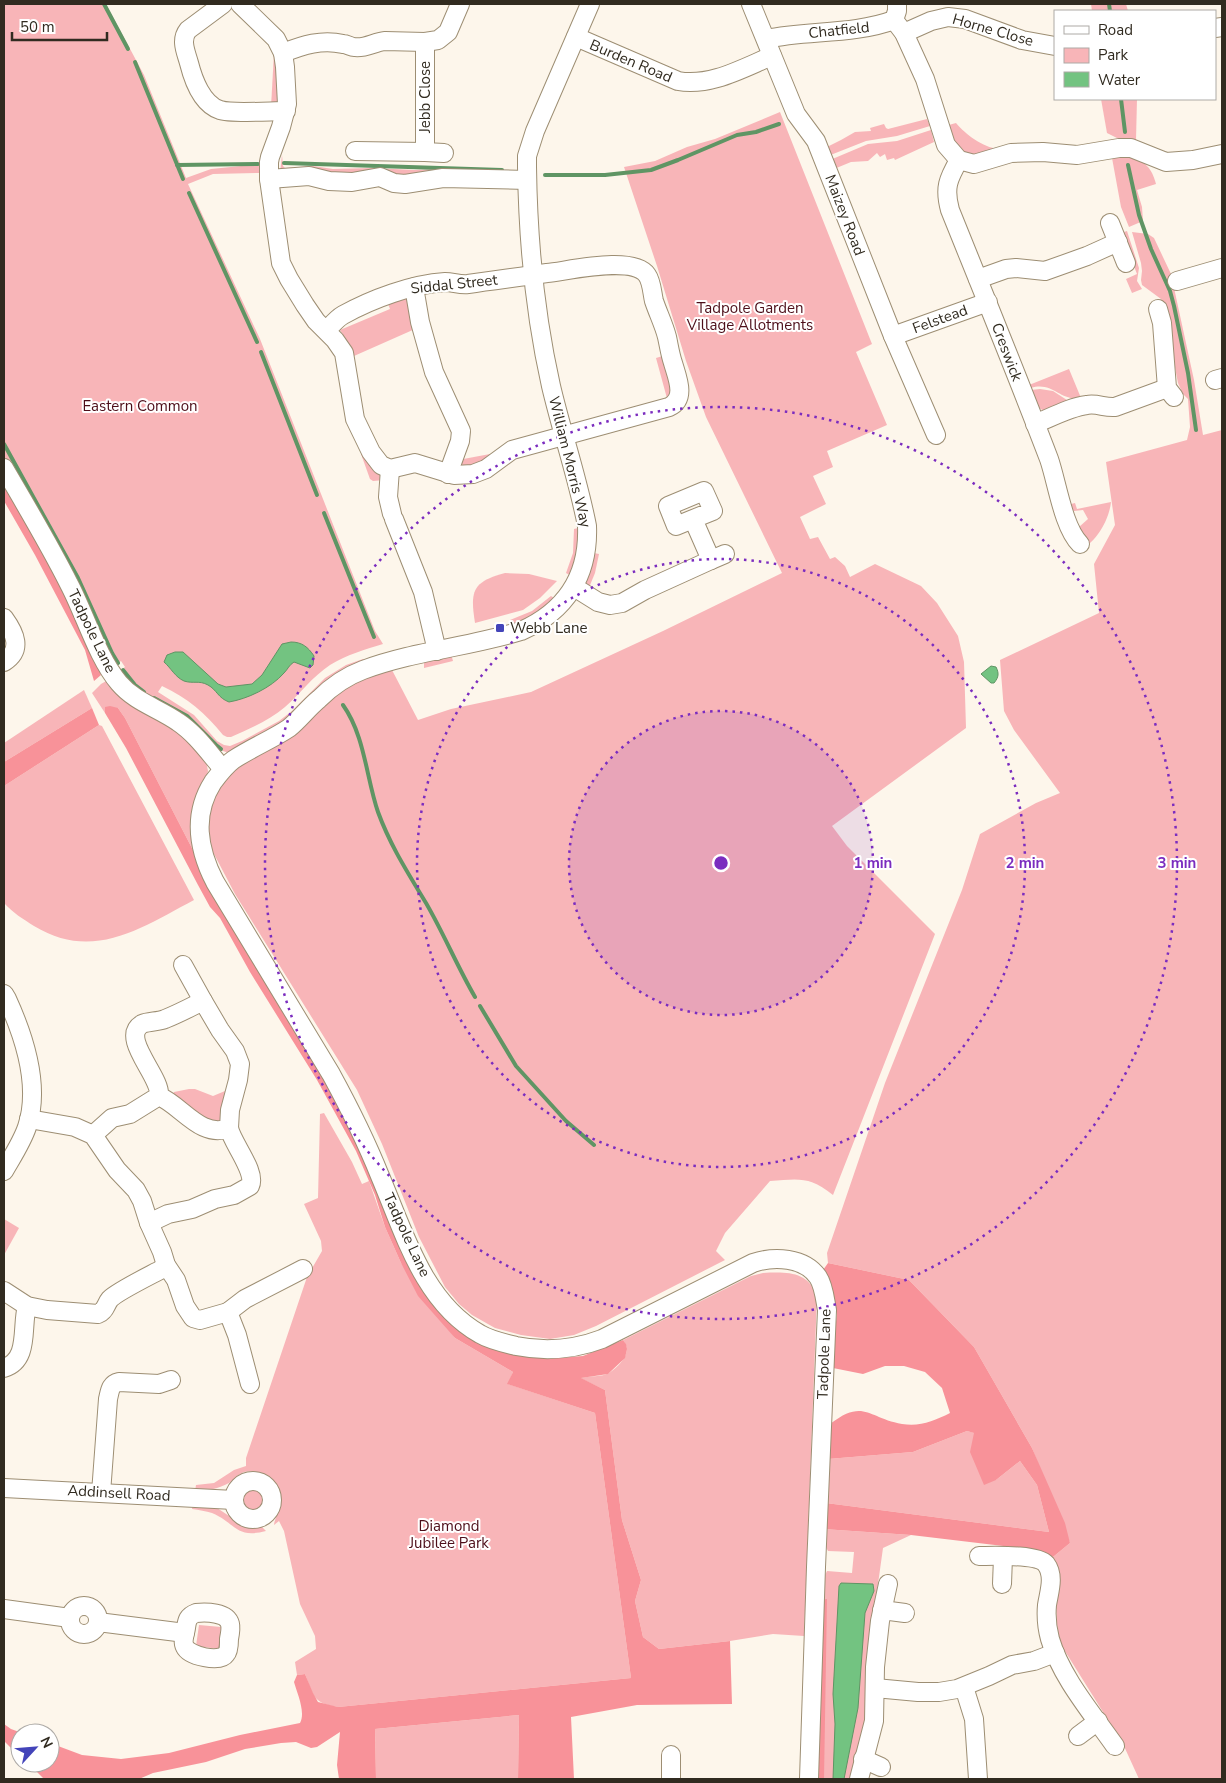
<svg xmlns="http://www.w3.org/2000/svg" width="1226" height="1783" font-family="'Nunito Sans',sans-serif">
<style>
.green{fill:#f8b5b8}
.forest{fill:#f89299}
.water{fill:#73c381;stroke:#5f9564}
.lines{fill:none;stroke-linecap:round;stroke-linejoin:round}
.stream{stroke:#5f9564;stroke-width:4}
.minor-casing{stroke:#9d8e73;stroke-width:20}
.minor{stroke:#fff;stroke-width:18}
.ring{fill:none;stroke:#7b2cbf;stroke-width:2.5;stroke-dasharray:2.5 5}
.poi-dot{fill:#4344b9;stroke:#fff;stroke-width:2}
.labels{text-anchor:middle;stroke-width:4;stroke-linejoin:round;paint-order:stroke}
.street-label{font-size:15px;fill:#312b20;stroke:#fff}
.park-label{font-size:15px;fill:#4d0e19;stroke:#fff}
.poi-label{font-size:15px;fill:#312b20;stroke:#fff;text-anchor:start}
.centre{fill:#7b2cbf;stroke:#fff;stroke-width:2.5}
.ring-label{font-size:15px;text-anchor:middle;font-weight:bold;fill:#7b2cbf;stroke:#fff;stroke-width:4;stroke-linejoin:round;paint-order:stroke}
</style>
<rect width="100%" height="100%" fill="#fdf6eb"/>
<!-- green -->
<g class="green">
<path d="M4,4H106L144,75L186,178L211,169L261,164V172L259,173L213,174L188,184L260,339L375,631L383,644C366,649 346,655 330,665C312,677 301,693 285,707C270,720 249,729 231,737H227L223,735C205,713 188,698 162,686L158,692L194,715L217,741L224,745L230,746L242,741L279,721L292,711L325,678L346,665L363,659L368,662L288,721L229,753L217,749L150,700L118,672L125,667L121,661L115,665L4,456Z"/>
<path d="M1091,4H1126L1128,11H1092Z"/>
<path d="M274,53L282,100L271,107Z"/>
<path d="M1101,99H1137L1136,140L1119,139L1107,133Z"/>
<path d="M780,112L872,344L856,352L887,425L827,451L833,467L813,476L826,504L800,517L810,539L818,537L830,559L835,557L845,566L850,577L875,564L921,586L937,603L958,636L964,662L966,728L832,826L847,846L935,934L833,1195C809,1176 799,1179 770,1181L725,1233L716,1251L725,1260L596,1326L574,1335L550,1339L521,1335L495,1328L472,1315L459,1304L445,1287L419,1237L382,1144L357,1090L235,894L214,854L207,849L205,819L223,778L347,685L382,671L392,670L418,720L451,709L531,692L663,631L782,573L706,417L686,361L657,266L624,167L655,161L687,147L715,139Z"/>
<path d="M927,119L930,126L897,136L866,141L828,156L825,148L841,140L855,132L871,131L870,128L884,124L886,128L888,129Z"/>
<path d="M956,123C966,135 983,147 998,149L981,157L959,151L945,126Z"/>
<path d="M931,130L934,142L895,160L894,158L887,160L885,154L880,157L877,153L868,161L851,162L834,169L830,160L868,144L897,141Z"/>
<path d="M282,155L283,166L285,168L313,166L333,169L372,168L414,170L436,169L476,170L418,179L280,173Z"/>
<path d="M1129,156C1145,161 1152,168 1156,184L1137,190L1142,207L1143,221L1129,227L1121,207L1112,158Z"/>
<path d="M1127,231L1139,268L1137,281L1142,289L1132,293L1126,279L1137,274L1121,233Z"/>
<path d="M1132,232L1148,234L1154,238L1171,274L1194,380L1203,435L1222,430V1779H1139L1123,1744L1058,1640L1053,1557L1070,1543L1032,1448L974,1347L909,1280L828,1263L827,1253L885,1083L962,890L980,834L1036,803L1060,793L1014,730L1004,711L1000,660L1099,613L1094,564L1115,525L1106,462L1187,440L1190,427L1188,399L1183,394L1178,383L1171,347L1172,322L1161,299L1142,285L1141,280L1142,271L1141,263Z"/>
<path d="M407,295L415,329L354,356L350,345L340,330L390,309L387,301Z"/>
<path d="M666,355L675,390L668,402L656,358Z"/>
<path d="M1069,369L1081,398C1060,402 1053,381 1031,388L1029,385Z"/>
<path d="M1040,389L1053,391L1070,402L1044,411L1039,408L1031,390Z"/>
<path d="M361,454H366L379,469L384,480L373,481L370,479Z"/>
<path d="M490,454L491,459L485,463L460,468L458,460Z"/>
<path d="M1111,502C1109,521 1095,545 1076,552L1069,545L1072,544L1079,527L1088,519L1083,510L1074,511L1067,505L1075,503L1077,509Z"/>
<path d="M578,528L581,530L573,577L566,573L573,553L574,529Z"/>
<path d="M594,553L599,554L595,573L588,590L584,582L592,554Z"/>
<path d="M505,573L529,574L557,581L540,598L523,610L475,623C470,591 472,582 505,573Z"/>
<path d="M551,596L557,600L553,604L512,627L510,620L532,611Z"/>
<path d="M451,654L453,661L424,668V662Z"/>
<path d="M108,680L176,728L206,761L208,771L207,775C195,804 186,825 196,856L125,718L118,708H105V713L92,693L101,684Z"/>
<path d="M84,690L92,708L4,762V743Z"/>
<path d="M99,725L102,726L194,900C141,928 93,962 34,926C23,919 13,913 4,903V786Z"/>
<path d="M189,1089H195L213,1096L225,1091L222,1106V1123C202,1119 189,1107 173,1095L174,1092Z"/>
<path d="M324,1113L352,1162L362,1184L369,1181L385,1227L401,1263L455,1338L513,1372L508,1384L595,1413L631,1678L338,1707C313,1703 314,1697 305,1674L297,1675L295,1662L316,1649L315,1636L300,1604L284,1531L279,1521L274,1525C275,1517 280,1510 280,1503C281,1483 264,1468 244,1472C238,1474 234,1480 229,1483C218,1489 206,1491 195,1491L196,1485L214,1483L234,1470L246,1466V1458L307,1277L322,1251L321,1241L304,1204L318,1198L320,1114Z"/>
<path d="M4,1219L19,1228L4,1255Z"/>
<path d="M763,1273C787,1272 808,1271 817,1296L804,1636L773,1634L730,1641L659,1649L643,1637L635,1601L641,1580L622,1520L605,1390L580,1378C589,1376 602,1377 609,1373C620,1366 633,1352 623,1340L751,1276Z"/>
<path d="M967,1431L975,1433L996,1480L1020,1461L1037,1485L1049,1532L826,1503L828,1459L913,1452Z"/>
<circle cx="253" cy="1500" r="10"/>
<path d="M193,1502L217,1508L246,1527H262L266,1531C235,1539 236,1523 212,1513C206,1511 199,1510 192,1509Z"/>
<path d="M823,1529L911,1535L883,1548L872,1627L867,1712L852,1779H824L820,1600L822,1581L827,1571L852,1573L854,1552L828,1551L823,1541Z"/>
<path d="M199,1625L221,1627L219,1649L196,1646Z"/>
<path d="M519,1715L518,1779H376L375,1729Z"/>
</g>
<!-- forest -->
<g class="forest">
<path d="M4,484C41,545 77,608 101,675L94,681L85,650L35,555L4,501Z"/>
<path d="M110,706L118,708L125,718L196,856L347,1108L431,1296L527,1354L559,1358L583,1356L623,1340L626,1344L627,1349L625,1358L608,1374L581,1378L605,1390L622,1520L641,1580L635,1601L643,1637L659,1649L730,1641L732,1704L637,1705L571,1717L574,1779H518L519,1715L375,1729L376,1779H339L337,1765L340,1732L317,1747L311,1748L296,1742L281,1743L245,1749L206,1762L153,1773L139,1779H44L28,1763H50V1743L82,1755L121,1759L169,1753L240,1735L300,1723C306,1712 297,1693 294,1682L297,1675L305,1674L313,1693L318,1702L338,1707L631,1678L595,1413L507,1384L513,1372L455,1338L418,1296L401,1263L385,1227L375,1195L356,1151L317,1080L250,972L220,918L210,907L198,885L126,748L105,713V707Z"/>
<path d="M92,708L99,725L4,786V762Z"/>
<path d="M828,1263L909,1280L974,1347L1032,1448L1065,1523L1070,1543L1053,1557L1036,1550L911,1535L823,1529L826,1503L1049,1532L1037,1485L1020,1461L996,1480L984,1485L970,1452L974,1433L967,1431L913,1452L828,1459L830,1424C864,1398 868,1418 902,1424C920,1427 934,1421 950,1413L942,1388L925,1372L904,1366H885L863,1374L833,1368L832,1353L837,1314L821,1273Z"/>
<path d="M827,1599L824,1779H813L820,1600Z"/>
<path d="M4,1724L11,1729L22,1733H20V1757L4,1741Z"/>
</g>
<!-- water -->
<g class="water">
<path d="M291,642C302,642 308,647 314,656L313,665L310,668L294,662C289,665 288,669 284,673C271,688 247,699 229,702C218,698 217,690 208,685C199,680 193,684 184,681C175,677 171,668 164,662L167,655L175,652H183L218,684L226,687L252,684L262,675L282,644Z"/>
<path d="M991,666L996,667C999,673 999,677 994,683H991L981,674Z"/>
<path d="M841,1583L873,1584L874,1591L865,1613L858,1708L844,1779H833L835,1724L833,1694L839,1586Z"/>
</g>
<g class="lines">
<!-- stream -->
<g class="stream">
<path d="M104,4L128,49"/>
<path d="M1109,4L1110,11"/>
<path d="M135,62L183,179"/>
<path d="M1121,99L1125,132"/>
<path d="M284,163L502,170"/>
<path d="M177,165L258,164"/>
<path d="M1128,165L1139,215L1151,249L1170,291L1174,306L1188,373L1196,430"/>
<path d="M545,175H605L651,170L678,160L737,135L756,132L779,124"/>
<path d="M189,193L257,342"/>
<path d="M261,352L317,495"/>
<path d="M4,444L78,578L112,653L118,663"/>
<path d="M324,513L374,637"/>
<path d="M123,670L135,685L144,692"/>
<path d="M154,698L187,716L216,745L221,749"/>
<path d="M343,705C365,736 366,777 378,812C390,845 408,873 426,903C444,934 457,966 475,997"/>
<path d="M480,1006L516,1066L566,1121L594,1145"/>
</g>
<defs>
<g id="minor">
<path d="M223,4L188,30C180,40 186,52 189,63C193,79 202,104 220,110C231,114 271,111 286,111"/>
<path d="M240,4L276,39L283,53L285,67L287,104L281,127L270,157L269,162V179L281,263L289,279L305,305L316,321L335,340L344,353L355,419L371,452L381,465L390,469L415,463L454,475L473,474L486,469L512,450L669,407C687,399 677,377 673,363C670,354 669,346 667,337C664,325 658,313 654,301C652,293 652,282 647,275C633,255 568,271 547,273C521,277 494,280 468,284C460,285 453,282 445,282C412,284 372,299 343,315C336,319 331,326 326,331"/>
<path d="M590,4L535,131L527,156V167C528,240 535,315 551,386C562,433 578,479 587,526C589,575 566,611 521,631C469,647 414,651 363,670C347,676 331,687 319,699C308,708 300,719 289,728C271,740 251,748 233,760C225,766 219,774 213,782C192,815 198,849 215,882L331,1074C349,1107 366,1141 380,1176C404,1232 423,1302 480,1334C490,1340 504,1343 516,1346C546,1352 573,1350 602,1339L753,1263C774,1256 804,1257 818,1277C824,1286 825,1300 827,1310L816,1567L809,1779"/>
<path d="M751,4L796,114L816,141L893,336L936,435"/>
<path d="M894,20L904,33L925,79L946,145L959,160L974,164L1011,153L1043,152L1077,155L1119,148H1131L1166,162L1193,160L1222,154"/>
<path d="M1215,28L1222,27"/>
<path d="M904,33L931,21L948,17L965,19L1022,40L1055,46"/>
<path d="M576,37L678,81C710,87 743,68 772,56"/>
<path d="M766,39C808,30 853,35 894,20L897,11V4"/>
<path d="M425,42V152L444,153"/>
<path d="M283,53C303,45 322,39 343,44C347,44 351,47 354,47C365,49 374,42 385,41L425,42L438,40L448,32L460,4"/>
<path d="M355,151L425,152"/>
<path d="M959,160C948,179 944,188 950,210C983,292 1017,375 1049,459C1057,482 1063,527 1080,544"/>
<path d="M269,179L309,176L329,181L352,182L380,177L394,183L405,184L443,178L527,180"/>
<path d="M1110,223L1126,263"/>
<path d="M978,279L1006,269L1016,268L1045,271L1087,256L1118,242"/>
<path d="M1177,281L1222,268"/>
<path d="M414,287L420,322L434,372L461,431L460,441L448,474"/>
<path d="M1158,309L1162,323L1167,388L1174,397"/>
<path d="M893,336L988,302"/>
<path d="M1215,380L1222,378"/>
<path d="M1035,424C1052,417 1070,407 1087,405C1097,403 1105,408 1115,407L1167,388"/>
<path d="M4,468C26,506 49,544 69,584C85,614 97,657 119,683C135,702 158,708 178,722C196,734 209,753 223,769"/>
<path d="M390,469L388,497L392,514"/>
<path d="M394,519L423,592L437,651"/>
<path d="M711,560L725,554"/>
<path d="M574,587L598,602L610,605L622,603L645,590L711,560L693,519L676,526L668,506L704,491L713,511L693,519"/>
<path d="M4,618C15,633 23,650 4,662"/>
<path d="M183,965L203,1001"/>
<path d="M4,994L7,999C24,1036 41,1085 27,1127C22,1142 12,1157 4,1171"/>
<path d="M29,1119L75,1127L93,1135L117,1170L136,1190L142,1201L149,1223"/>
<path d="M229,1128C232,1143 257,1172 250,1186L234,1195L215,1199L192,1209L168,1214L149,1223L162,1252L166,1265L176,1280L185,1306L193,1318L200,1320L228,1312L237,1335L250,1384"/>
<path d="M93,1135L112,1118L130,1114L159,1096C162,1077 119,1038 142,1024C149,1021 158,1022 165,1019C178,1014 191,1007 203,1001L220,1030L235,1051L240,1064L238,1080L230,1110L229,1128C201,1139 182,1106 159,1096"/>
<path d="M4,1291L27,1306L47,1310L98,1314C106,1311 105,1305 110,1299C118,1291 151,1275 162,1269L166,1265"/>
<path d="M228,1312L245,1299L303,1269"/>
<path d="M4,1368C30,1360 21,1327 27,1306"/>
<circle cx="253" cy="1500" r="19"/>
<path d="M4,1488L234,1500"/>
<path d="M101,1493L108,1399C110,1391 110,1384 119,1382L159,1384L171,1380"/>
<path d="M979,1556C993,1556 1037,1554 1046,1564C1055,1576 1049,1592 1047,1605C1046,1616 1047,1628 1050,1639C1061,1677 1092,1713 1115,1746"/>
<path d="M1002,1584L1003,1557"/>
<circle cx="84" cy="1620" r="14"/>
<path d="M4,1609L70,1618"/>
<path d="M882,1610L905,1613"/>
<path d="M196,1613C206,1612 227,1612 230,1624C231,1628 230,1634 229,1639C229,1643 229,1651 226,1654C220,1663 189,1656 185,1647C182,1642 185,1634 186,1628C187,1620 188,1616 196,1613Z"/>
<path d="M98,1622L185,1633"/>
<path d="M964,1687L974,1719L978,1779"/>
<path d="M875,1688L918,1692H939L957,1689L989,1676L1012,1665L1034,1661L1055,1653"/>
<path d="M1078,1736L1098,1721"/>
<path d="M863,1759L881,1767"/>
<path d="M671,1779V1755"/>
<path d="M859,1779L874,1721L875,1667L880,1621L888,1584"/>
</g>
</defs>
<!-- minor casing -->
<use href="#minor" class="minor-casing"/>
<!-- minor -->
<use href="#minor" class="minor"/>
</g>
<!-- distance rings -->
<circle cx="721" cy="863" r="152" fill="#7b2cbf" fill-opacity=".12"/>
<g class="ring">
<circle cx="721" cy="863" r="152"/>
<circle cx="721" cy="863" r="304"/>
<circle cx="721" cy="863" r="456"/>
</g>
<!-- markers -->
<rect class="poi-dot" x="495" y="623" width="10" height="10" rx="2.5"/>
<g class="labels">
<!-- street labels -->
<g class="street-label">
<text transform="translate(839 30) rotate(-6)" y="5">Chatfield</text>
<text transform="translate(993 30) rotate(16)" y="5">Horne Close</text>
<text transform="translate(631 61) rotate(23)" y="5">Burden Road</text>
<text transform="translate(425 97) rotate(-90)" y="5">Jebb Close</text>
<text transform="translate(845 215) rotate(69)" y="5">Maizey Road</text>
<text transform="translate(454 284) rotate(-6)" y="5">Siddal Street</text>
<text transform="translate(940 319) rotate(-20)" y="5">Felstead</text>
<text transform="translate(1007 352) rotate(69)" y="5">Creswick</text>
<text transform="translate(570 462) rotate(76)" y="5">William Morris Way</text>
<text transform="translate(92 631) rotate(64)" y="5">Tadpole Lane</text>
<text transform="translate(407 1235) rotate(65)" y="5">Tadpole Lane</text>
<text transform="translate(824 1354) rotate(-88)" y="5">Tadpole Lane</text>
<text transform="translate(119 1493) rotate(3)" y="5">Addinsell Road</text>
</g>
<!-- park labels -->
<g class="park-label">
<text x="750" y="313">Tadpole Garden<tspan x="750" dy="17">Village Allotments</tspan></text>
<text x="140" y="411">Eastern Common</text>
<text x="449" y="1531">Diamond<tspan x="449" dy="17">Jubilee Park</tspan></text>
</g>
<!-- poi labels -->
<g class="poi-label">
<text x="510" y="633">Webb Lane</text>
</g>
</g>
<circle cx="721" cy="863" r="8" class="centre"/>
<g class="ring-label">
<text x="873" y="868">1 min</text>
<text x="1025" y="868">2 min</text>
<text x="1177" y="868">3 min</text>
</g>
<!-- border -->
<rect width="1226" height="1783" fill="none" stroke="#312b20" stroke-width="10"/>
<!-- legend -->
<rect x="1054" y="10" width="162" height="90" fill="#ffffff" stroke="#adaaa6"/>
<rect x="1064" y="26" width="25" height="8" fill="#ffffff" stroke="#adaaa6"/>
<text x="1098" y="35" font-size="15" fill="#312b20">Road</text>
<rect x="1064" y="48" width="25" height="15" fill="#f8b5b8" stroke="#adaaa6"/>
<text x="1098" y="60" font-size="15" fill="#312b20">Park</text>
<rect x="1064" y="72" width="25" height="15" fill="#73c381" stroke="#adaaa6"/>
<text x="1098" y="85" font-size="15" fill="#312b20">Water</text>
<!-- north arrow -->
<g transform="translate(35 1748) rotate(64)"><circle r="24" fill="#ffffff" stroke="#adaaa6"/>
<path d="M0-4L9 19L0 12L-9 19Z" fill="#4344b9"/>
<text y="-8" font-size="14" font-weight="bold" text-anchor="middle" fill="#312b20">N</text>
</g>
<!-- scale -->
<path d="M12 32v8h95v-8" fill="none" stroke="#312b20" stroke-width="2.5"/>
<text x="20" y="32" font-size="15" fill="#312b20" stroke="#ffffff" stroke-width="4" paint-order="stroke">50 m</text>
</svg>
